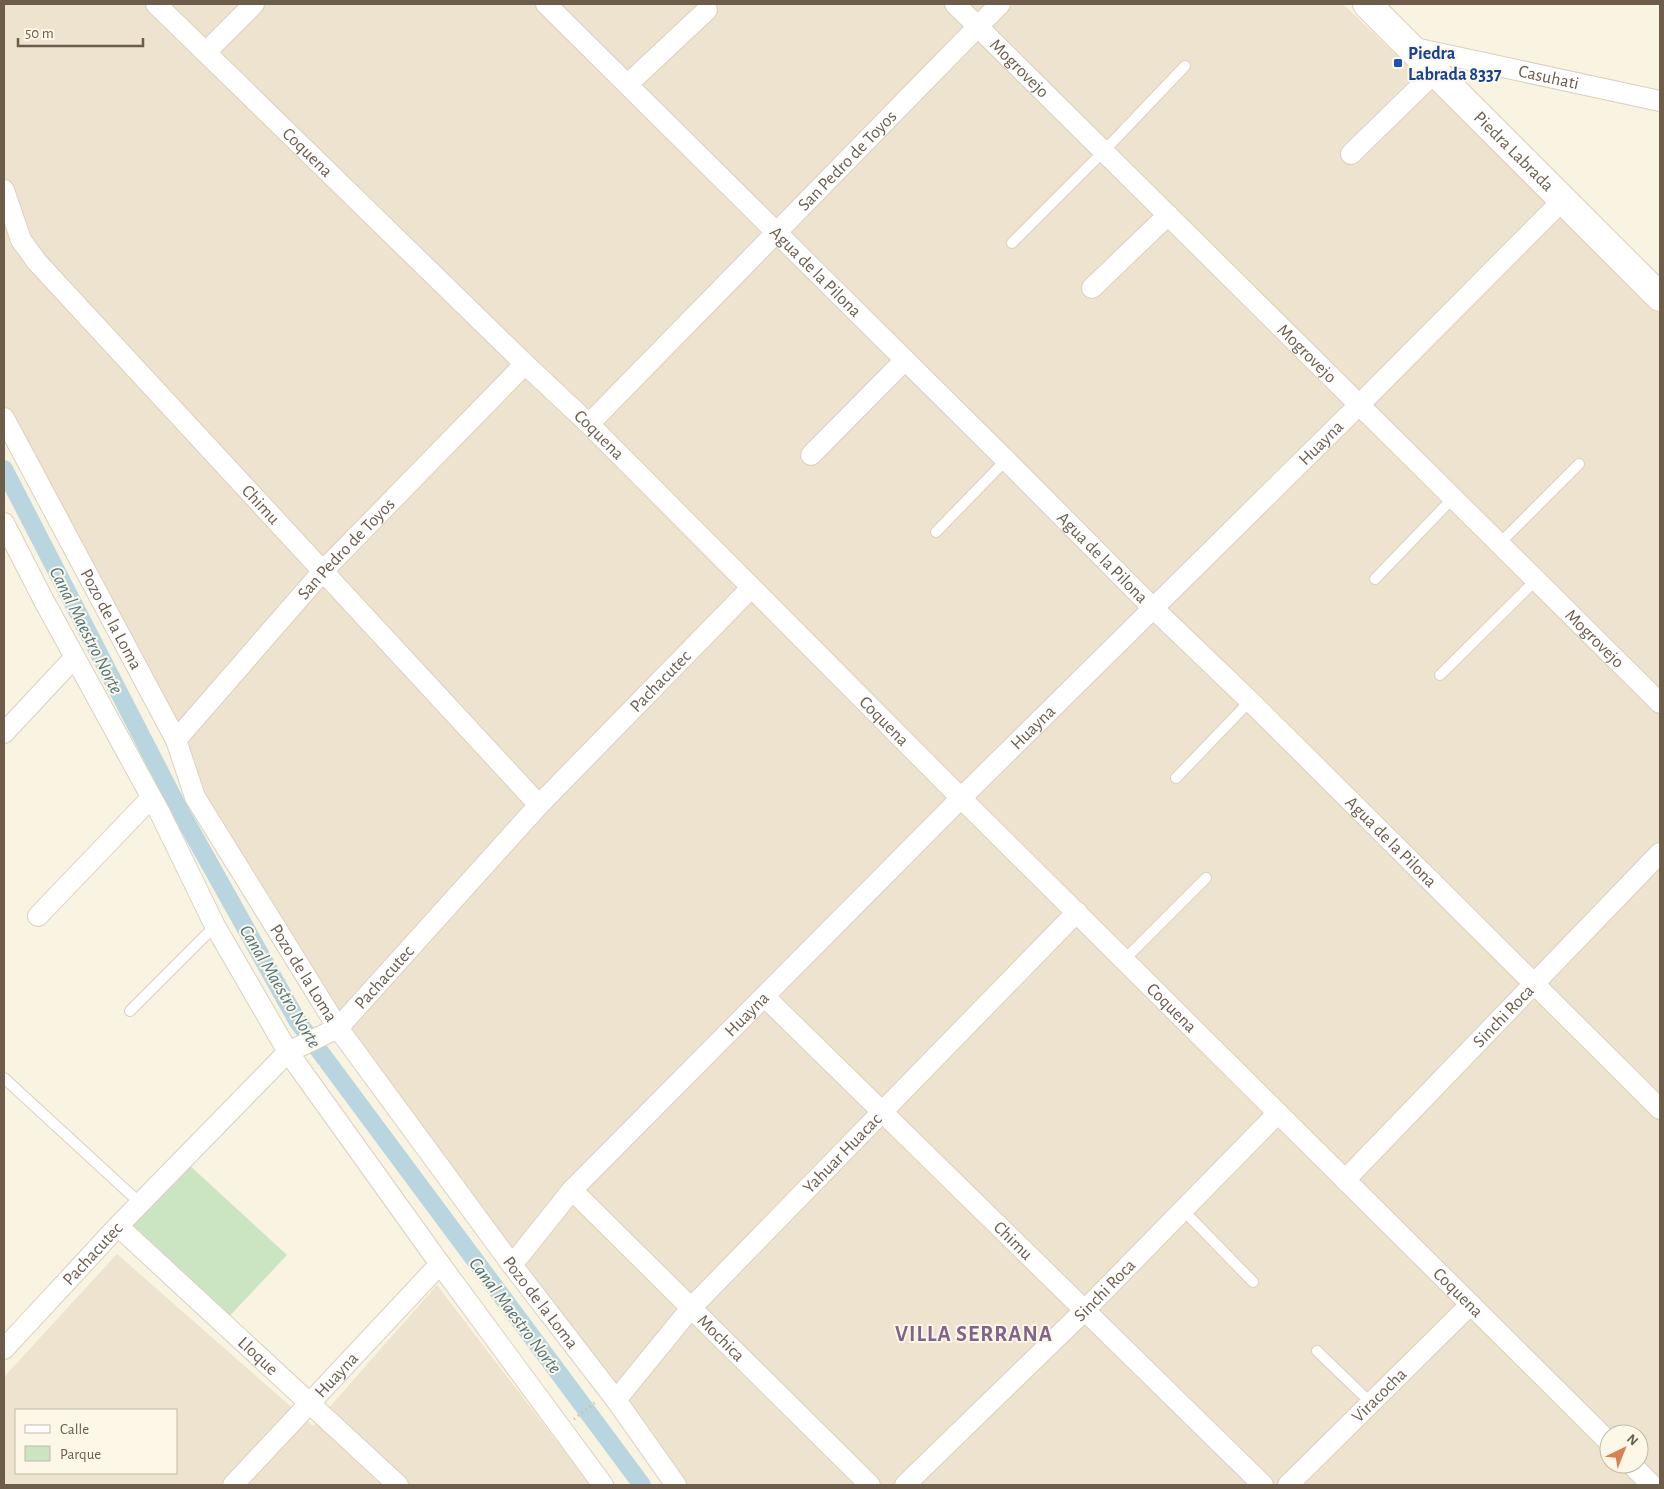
<svg xmlns="http://www.w3.org/2000/svg" width="1664" height="1489" font-family="'Alegreya Sans',sans-serif">
<style>
.residential{fill:#ede3cf;fill-rule:evenodd}
.green{fill:#cbe5c2}
.lines{fill:none;stroke-linecap:round;stroke-linejoin:round}
.canal{stroke:#b8d5e0;stroke-width:18}
.service-casing{stroke:#dcd0be;stroke-width:12}
.minor-casing{stroke:#dcd0be;stroke-width:22}
.secondary-casing{stroke:#decfba;stroke-width:30}
.path{stroke:#d0b9a0;stroke-width:3;stroke-dasharray:1 4;stroke-linecap:butt}
.service{stroke:#fff;stroke-width:10}
.minor{stroke:#fff;stroke-width:20}
.secondary{stroke:#fff;stroke-width:28}
.transit-dot{fill:#1a4fb4;stroke:#fdf7e7;stroke-width:2}
.labels{text-anchor:middle;stroke-width:4;stroke-linejoin:round;paint-order:stroke}
.transit-label{font-size:18px;font-weight:bold;fill:#164399;stroke:#fdf7e7;text-anchor:start}
.street-label{font-size:18px;fill:#6e5c4b;stroke:#fdf7e7}
.water-label{font-size:19px;font-style:italic;fill:#4b7486;stroke:#fdf7e7}
.district-label{font-size:22px;font-weight:bold;letter-spacing:1px;fill:#82638b;stroke:#fdf7e7}
</style>
<rect width="100%" height="100%" fill="#f9f3e1"/>
<!-- residential -->
<g class="residential">
<path d="M4,4H1343L1660,304V1485H668L331,1030L4,422ZM1609,1434H1639V1464H1609Z"/>
<path d="M117,1254L313,1426L437,1285L590,1485H4V1377ZM16,1410H176V1473H16Z"/>
</g>
<!-- green -->
<path class="green" d="M187,1163L287,1255L223,1323L122,1230Z"/>
<g class="lines">
<!-- canal -->
<path class="canal" d="M4,469L179,809L298,1022L642,1485"/>
<defs>
<g id="service">
<path d="M1012,243L1104,151L1185,66"/>
<path d="M936,532L1006,460"/>
<path d="M1499,544L1579,464"/>
<path d="M1375,579L1453,498"/>
<path d="M1440,675L1536,580"/>
<path d="M1176,778L1250,701"/>
<path d="M1124,960L1206,878"/>
<path d="M130,1011L215,926"/>
<path d="M4,1078L140,1203"/>
<path d="M1183,1210L1253,1282"/>
<path d="M1317,1351L1371,1403"/>
</g>
<g id="minor">
<path id="s1" d="M156,4L525,364L589,424L961,798L1609,1442"/>
<path id="s2" d="M546,4L1006,460L1153,608L1250,701L1660,1109"/>
<path id="s3" d="M955,4L1660,703"/>
<path id="s4" d="M1410,47L1660,101"/>
<path d="M206,52L254,4"/>
<path d="M628,84L707,10"/>
<path d="M1351,154L1435,72"/>
<path id="s5" d="M4,190L21,240L37,262L539,805"/>
<path d="M1092,288L1168,215"/>
<path id="s6" d="M4,418L176,740L195,797L338,1028L512,1265L616,1400L676,1485"/>
<path id="s7" d="M589,424L1000,4"/>
<path d="M811,455L905,360"/>
<path d="M4,523L43,599L160,813L215,926L288,1052L440,1264L603,1485"/>
<path d="M4,733L74,658"/>
<path id="s8" d="M176,740L323,571L525,364"/>
<path d="M38,916L151,798"/>
<path id="s9" d="M764,996L1263,1485"/>
<path id="s10" d="M1345,1180L1660,853"/>
<path id="s11" d="M572,1190L870,1485"/>
<path id="s12" d="M118,1226L398,1485"/>
<path id="s13" d="M512,1265L572,1190L961,798L1359,405L1563,200"/>
<path id="s14" d="M4,1349L118,1226L288,1052L338,1028L539,805L751,588"/>
<path id="s15" d="M616,1400L691,1308L1077,912"/>
<path d="M1631,1464L1652,1485"/>
<path id="s16" d="M233,1485L440,1264"/>
<path id="s17" d="M905,1485L1085,1310L1278,1113"/>
<path id="s18" d="M1288,1485L1470,1305"/>
</g>
<g id="secondary">
<path id="s19" d="M1367,4L1660,297"/>
</g>
</defs>
<!-- service casing -->
<use href="#service" class="service-casing"/>
<!-- minor casing -->
<use href="#minor" class="minor-casing"/>
<!-- secondary casing -->
<use href="#secondary" class="secondary-casing"/>
<!-- path -->
<path class="path" d="M574,1419L597,1401"/>
<!-- service -->
<use href="#service" class="service"/>
<!-- minor -->
<use href="#minor" class="minor"/>
<!-- secondary -->
<use href="#secondary" class="secondary"/>
</g>
<!-- markers -->
<rect class="transit-dot" x="1393" y="58" width="10" height="10" rx="2.5"/>
<g class="labels">
<!-- transit labels -->
<g class="transit-label">
<text x="1408" y="59">Piedra<tspan x="1408" dy="21">Labrada 8337</tspan></text>
</g>
<!-- street labels -->
<g class="street-label">
<text dy="6" stroke="none"><textPath href="#s3" startOffset="91">Mogrovejo</textPath></text>
<text dy="6" stroke="none"><textPath href="#s4" startOffset="142">Casuhati</textPath></text>
<text dy="6" stroke="none"><textPath href="#s19" startOffset="208">Piedra Labrada</textPath></text>
<text dy="6" stroke="none"><textPath href="#s1" startOffset="212">Coquena</textPath></text>
<text dy="6" stroke="none"><textPath href="#s7" startOffset="369">San Pedro de Toyos</textPath></text>
<text dy="6" stroke="none"><textPath href="#s2" startOffset="380">Agua de la Pilona</textPath></text>
<text dy="6" stroke="none"><textPath href="#s3" startOffset="496">Mogrovejo</textPath></text>
<text dy="6" stroke="none"><textPath href="#s1" startOffset="618">Coquena</textPath></text>
<text dy="6" stroke="none"><textPath href="#s13" startOffset="1154">Huayna</textPath></text>
<text dy="6" stroke="none"><textPath href="#s5" startOffset="410">Chimu</textPath></text>
<text dy="6" stroke="none"><textPath href="#s8" startOffset="256">San Pedro de Toyos</textPath></text>
<text dy="6" stroke="none"><textPath href="#s2" startOffset="785">Agua de la Pilona</textPath></text>
<text dy="6" stroke="none"><textPath href="#s6" startOffset="228">Pozo de la Loma</textPath></text>
<text dy="6" stroke="none"><textPath href="#s3" startOffset="901">Mogrovejo</textPath></text>
<text dy="6" stroke="none"><textPath href="#s14" startOffset="940">Pachacutec</textPath></text>
<text dy="6" stroke="none"><textPath href="#s1" startOffset="1022">Coquena</textPath></text>
<text dy="6" stroke="none"><textPath href="#s13" startOffset="749">Huayna</textPath></text>
<text dy="6" stroke="none"><textPath href="#s2" startOffset="1190">Agua de la Pilona</textPath></text>
<text dy="6" stroke="none"><textPath href="#s6" startOffset="632">Pozo de la Loma</textPath></text>
<text dy="6" stroke="none"><textPath href="#s14" startOffset="535">Pachacutec</textPath></text>
<text dy="6" stroke="none"><textPath href="#s1" startOffset="1428">Coquena</textPath></text>
<text dy="6" stroke="none"><textPath href="#s13" startOffset="344">Huayna</textPath></text>
<text dy="6" stroke="none"><textPath href="#s10" startOffset="228">Sinchi Roca</textPath></text>
<text dy="6" stroke="none"><textPath href="#s15" startOffset="335">Yahuar Huacac</textPath></text>
<text dy="6" stroke="none"><textPath href="#s9" startOffset="349">Chimu</textPath></text>
<text dy="6" stroke="none"><textPath href="#s14" startOffset="130">Pachacutec</textPath></text>
<text dy="6" stroke="none"><textPath href="#s17" startOffset="279">Sinchi Roca</textPath></text>
<text dy="6" stroke="none"><textPath href="#s1" startOffset="1832">Coquena</textPath></text>
<text dy="6" stroke="none"><textPath href="#s6" startOffset="1038">Pozo de la Loma</textPath></text>
<text dy="6" stroke="none"><textPath href="#s11" startOffset="210">Mochica</textPath></text>
<text dy="6" stroke="none"><textPath href="#s12" startOffset="191">Lloque</textPath></text>
<text dy="6" stroke="none"><textPath href="#s16" startOffset="151">Huayna</textPath></text>
<text dy="6" stroke="none"><textPath href="#s18" startOffset="128">Viracocha</textPath></text>
</g>
<!-- water labels -->
<g class="water-label">
<text transform="translate(87 630) rotate(63)" y="7">Canal Maestro Norte</text>
<text transform="translate(281 986) rotate(59)" y="7">Canal Maestro Norte</text>
<text transform="translate(516 1315) rotate(53)" y="7">Canal Maestro Norte</text>
</g>
<!-- district labels -->
<g class="district-label">
<text x="974" y="1341">VILLA SERRANA</text>
</g>
</g>
<!-- border -->
<rect width="1664" height="1489" fill="none" stroke="#6e5c4b" stroke-width="10"/>
<!-- legend -->
<rect x="15" y="1409" width="162" height="65" fill="#fdf7e7" stroke="#c4b9a9"/>
<rect x="25" y="1425" width="25" height="8" fill="#ffffff" stroke="#c4b9a9"/>
<text x="60" y="1434" font-size="15" fill="#6e5c4b">Calle</text>
<rect x="25" y="1446" width="25" height="15" fill="#cbe5c2" stroke="#c4b9a9"/>
<text x="60" y="1459" font-size="15" fill="#6e5c4b">Parque</text>
<!-- north arrow -->
<g transform="translate(1624 1449) rotate(43)"><circle r="24" fill="#fdf7e7" stroke="#c4b9a9"/>
<path d="M0-4L9 19L0 12L-9 19Z" fill="#d88251"/>
<text y="-8" font-size="14" font-weight="bold" text-anchor="middle" fill="#6e5c4b">N</text>
</g>
<!-- scale -->
<path d="M18 38v8h125v-8" fill="none" stroke="#6e5c4b" stroke-width="2.5"/>
<text x="25" y="38" font-size="15" fill="#6e5c4b" stroke="#fdf7e7" stroke-width="4" paint-order="stroke">50 m</text>
</svg>
